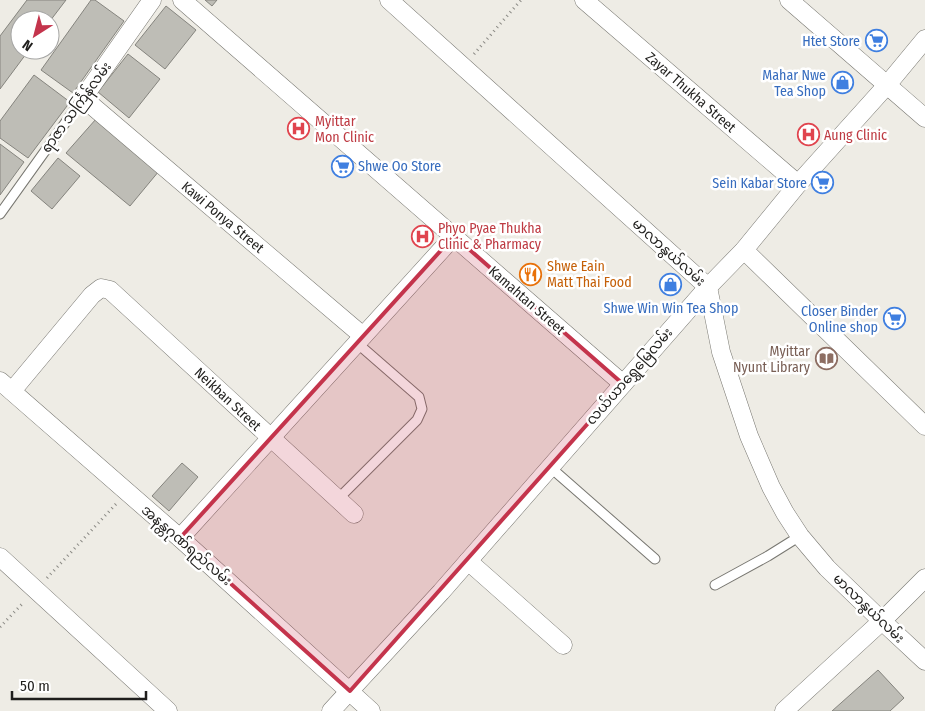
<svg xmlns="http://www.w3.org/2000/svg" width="925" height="711" font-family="'Fira Sans Condensed','Noto Sans Myanmar',sans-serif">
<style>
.building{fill:#bebdb6;stroke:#85847e}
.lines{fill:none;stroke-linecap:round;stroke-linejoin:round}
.service-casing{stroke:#787771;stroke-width:11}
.minor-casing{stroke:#787771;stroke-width:19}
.path{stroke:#8b8a85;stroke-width:3;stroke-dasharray:1 4;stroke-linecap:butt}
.service{stroke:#fff;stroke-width:9}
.minor{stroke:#fff;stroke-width:18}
.marked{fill:#c4344c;fill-opacity:0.2;stroke:#c4344c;stroke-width:4;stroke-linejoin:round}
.labels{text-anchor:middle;stroke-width:5;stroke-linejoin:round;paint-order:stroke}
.shop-label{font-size:14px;fill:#366cbe;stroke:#fff;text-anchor:end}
.street-label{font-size:14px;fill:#1f1e1c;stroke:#fff}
.health-label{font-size:14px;fill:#be3a42;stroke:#fff;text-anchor:start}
.food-label{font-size:14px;fill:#c56008;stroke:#fff;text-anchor:start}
.education-label{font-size:14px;fill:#785e54;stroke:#fff;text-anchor:end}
</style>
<rect width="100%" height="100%" fill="#eeece5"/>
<!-- building -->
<g class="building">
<path d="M27,0H66L50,21V20H20V50H29L0,89V36Z"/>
<path d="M91,0H95L124,21L73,93L41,70Z"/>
<path d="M205,0H217L212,6Z"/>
<path d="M166,6L196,30L165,69L135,45Z"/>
<path d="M128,54L160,79L129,118L98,92Z"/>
<path d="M34,75L70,102L28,158L0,138V121Z"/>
<path d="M96,119L159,171L130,206L66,153Z"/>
<path d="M0,144L24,162L0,195Z"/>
<path d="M58,158L80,176L52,209L31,191Z"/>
<path d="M182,463L198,477L169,511L152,496Z"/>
<path d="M878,670L904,698L890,711H832Z"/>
</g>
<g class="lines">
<defs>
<g id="service">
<path d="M0,214L83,98"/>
<path d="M550,467L655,559"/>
<path d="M338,499L417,420L422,409L419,397L357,343"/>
<path d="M715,585L768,556L800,536"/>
</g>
<g id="minor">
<path d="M152,0L83,98L363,336"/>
<path d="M182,0L623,384"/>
<path d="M389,0L708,287L721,352L749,436L771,487L785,513L800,536L827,568L882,621L925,661"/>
<path d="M584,0L798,184"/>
<path d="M789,0L925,118"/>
<path d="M744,250L925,426"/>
<path d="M0,381L180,538L371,711"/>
<path d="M12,391L92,295L101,288L110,290L354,514"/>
<path d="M180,538L454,236"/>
<path d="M0,557L168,711"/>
<path d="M468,561L563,645"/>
<path d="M331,711L441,592L708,287L744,250L798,184L887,85L925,39"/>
<path d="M784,711L882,621L925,578"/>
</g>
</defs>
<!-- service casing -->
<use href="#service" class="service-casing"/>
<!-- minor casing -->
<use href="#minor" class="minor-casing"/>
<!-- path -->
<g class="path">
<path d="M474,54L521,0"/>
<path d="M47,578L116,504"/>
<path d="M0,627L24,602"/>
</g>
<!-- service -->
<use href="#service" class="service"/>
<!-- minor -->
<use href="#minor" class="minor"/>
</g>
<!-- marked area -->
<path class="marked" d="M454,236L623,384L350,691L180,538Z"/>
<!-- icons -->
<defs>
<symbol id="supermarket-ring" viewBox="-11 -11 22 22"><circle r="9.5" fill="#fff" stroke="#3f7fe0" stroke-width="1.5"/><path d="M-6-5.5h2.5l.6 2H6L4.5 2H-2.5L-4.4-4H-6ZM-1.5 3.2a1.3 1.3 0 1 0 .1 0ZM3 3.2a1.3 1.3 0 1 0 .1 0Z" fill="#3f7fe0"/></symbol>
<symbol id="shop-ring" viewBox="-11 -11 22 22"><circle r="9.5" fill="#fff" stroke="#3f7fe0" stroke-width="1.5"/><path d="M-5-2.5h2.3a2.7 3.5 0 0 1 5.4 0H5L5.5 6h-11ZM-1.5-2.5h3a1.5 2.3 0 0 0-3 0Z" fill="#3f7fe0"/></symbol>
<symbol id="hospital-ring" viewBox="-11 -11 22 22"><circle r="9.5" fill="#fff" stroke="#e0444e" stroke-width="1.5"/><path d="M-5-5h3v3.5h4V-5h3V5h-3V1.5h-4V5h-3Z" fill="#e0444e"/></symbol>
<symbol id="restaurant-ring" viewBox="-11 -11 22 22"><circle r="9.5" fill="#fff" stroke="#e8710a" stroke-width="1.5"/><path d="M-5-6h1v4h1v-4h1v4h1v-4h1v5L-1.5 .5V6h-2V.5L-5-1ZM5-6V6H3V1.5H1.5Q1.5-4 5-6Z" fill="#e8710a"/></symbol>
<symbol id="library-ring" viewBox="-11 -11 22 22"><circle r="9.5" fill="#fff" stroke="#8d6e63" stroke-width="1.5"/><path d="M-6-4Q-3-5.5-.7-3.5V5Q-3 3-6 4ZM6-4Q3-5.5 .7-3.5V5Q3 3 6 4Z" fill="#8d6e63"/></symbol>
</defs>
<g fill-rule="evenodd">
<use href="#supermarket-ring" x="864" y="28" width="25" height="25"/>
<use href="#shop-ring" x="830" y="70" width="25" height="25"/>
<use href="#hospital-ring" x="286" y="116" width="25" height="25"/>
<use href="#hospital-ring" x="796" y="122" width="25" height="25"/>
<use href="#supermarket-ring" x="330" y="154" width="25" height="25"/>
<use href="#supermarket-ring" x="810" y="170" width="25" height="25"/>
<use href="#hospital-ring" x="410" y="224" width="25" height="25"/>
<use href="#restaurant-ring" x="518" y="262" width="25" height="25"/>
<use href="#shop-ring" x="658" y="272" width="25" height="25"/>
<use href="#supermarket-ring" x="882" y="306" width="25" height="25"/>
<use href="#library-ring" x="814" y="346" width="25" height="25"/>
</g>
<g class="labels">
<!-- shop labels -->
<g class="shop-label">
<text x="860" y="46">Htet Store</text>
<text x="826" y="80">Mahar Nwe<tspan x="826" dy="16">Tea Shop</tspan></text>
<text x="358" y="171" text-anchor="start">Shwe Oo Store</text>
<text x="807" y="188">Sein Kabar Store</text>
<text x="671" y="313" text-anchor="middle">Shwe Win Win Tea Shop</text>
<text x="878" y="316">Closer Binder<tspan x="878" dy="16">Online shop</tspan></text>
</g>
<!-- street labels -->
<g class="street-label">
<text transform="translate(691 92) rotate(41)" y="5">Zayar Thukha Street</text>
<text transform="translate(76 107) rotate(-54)" y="5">ရာဇာ သင်္ကြန်လမ်း</text>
<text transform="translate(223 217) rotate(40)" y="5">Kawi Ponya Street</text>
<text transform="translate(669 252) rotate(42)" y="5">မာလာနွယ်လမ်း</text>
<text transform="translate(527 300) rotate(41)" y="5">Kamahtan Street</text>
<text transform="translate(629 376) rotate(-49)" y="5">လယ်ယာရွှေမြေလမ်း</text>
<text transform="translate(228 399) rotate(43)" y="5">Neikban Street</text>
<text transform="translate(187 545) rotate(41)" y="5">အနန္တဂုဏ်ရည်လမ်း</text>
<text transform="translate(869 608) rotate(44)" y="5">မာလာနွယ်လမ်း</text>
</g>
<!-- health labels -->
<g class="health-label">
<text x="315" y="126">Myittar<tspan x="315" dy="16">Mon Clinic</tspan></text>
<text x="824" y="140">Aung Clinic</text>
<text x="438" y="233">Phyo Pyae Thukha<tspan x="438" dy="16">Clinic &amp; Pharmacy</tspan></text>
</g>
<!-- food labels -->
<g class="food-label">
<text x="547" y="271">Shwe Eain<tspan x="547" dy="16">Matt Thai Food</tspan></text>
</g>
<!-- education labels -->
<g class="education-label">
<text x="810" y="356">Myittar<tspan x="810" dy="16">Nyunt Library</tspan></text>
</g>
</g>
<!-- north arrow -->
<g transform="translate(35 35) rotate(216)"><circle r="24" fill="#ffffff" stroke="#a5a5a4"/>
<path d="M0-4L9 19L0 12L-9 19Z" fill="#c4344c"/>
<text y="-8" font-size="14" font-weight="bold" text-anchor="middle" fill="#1f1e1c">N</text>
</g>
<!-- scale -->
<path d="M12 691v8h134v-8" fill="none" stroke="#1f1e1c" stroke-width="2.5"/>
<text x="20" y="691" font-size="15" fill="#1f1e1c" stroke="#ffffff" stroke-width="4" paint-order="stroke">50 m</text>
</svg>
